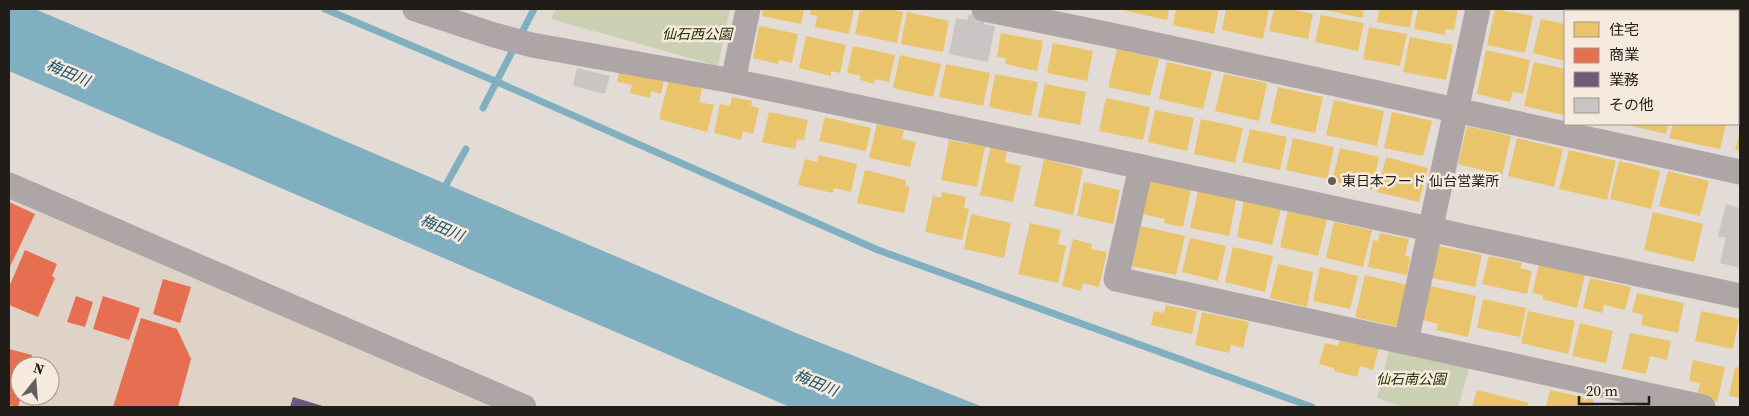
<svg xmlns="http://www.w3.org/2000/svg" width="1749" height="416" font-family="'Source Serif 4','Noto Sans JP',serif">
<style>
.built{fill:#dfd2c6;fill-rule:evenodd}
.green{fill:#cad0b1}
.water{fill:#80afc0}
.homes{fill:#e9c46a}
.shops{fill:#e76f51}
.offices{fill:#6d597a}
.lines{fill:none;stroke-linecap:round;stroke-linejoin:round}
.stream{stroke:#80afc0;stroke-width:7}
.building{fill:#c9c5c5}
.street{stroke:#aea5a6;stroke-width:25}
.poi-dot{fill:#645f5a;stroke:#f6eade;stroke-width:2}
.labels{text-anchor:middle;stroke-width:5;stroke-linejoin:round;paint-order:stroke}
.park-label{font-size:14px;font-style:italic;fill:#232f03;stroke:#f6eade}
.poi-label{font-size:14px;fill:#201c18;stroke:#f6eade;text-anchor:start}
.water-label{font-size:15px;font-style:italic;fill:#1b5568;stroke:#f6eade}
</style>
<rect width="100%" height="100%" fill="#e3dcd6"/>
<!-- built -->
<path class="built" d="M9,198L490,407H9ZM20,366H50V396H20Z"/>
<!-- green -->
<g class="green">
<path d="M556,9H730L718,66L551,19Z"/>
<path d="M1390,346L1470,365L1458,407H1403L1377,398Z"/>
</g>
<!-- water -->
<path class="water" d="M9,9H35L796,333L983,407H790L9,71Z"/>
<!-- homes -->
<g class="homes">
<path d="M763,9H804L801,24L762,16Z"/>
<path d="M811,9H854L849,34L815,27L817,16L810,15Z"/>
<path d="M860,9H889L903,12L897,43L855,34Z"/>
<path d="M1126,9H1169L1167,20L1126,11Z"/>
<path d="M1176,9H1219L1214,34L1173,25Z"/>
<path d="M1226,9H1269L1263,39L1222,30Z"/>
<path d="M1274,9H1290L1313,14L1308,39L1269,31Z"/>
<path d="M1321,9H1364L1362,18Z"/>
<path d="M1379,9H1413L1410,28L1377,22Z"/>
<path d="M1418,9H1458L1454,30L1446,29L1445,35L1414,29Z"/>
<path d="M1495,9L1533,16L1525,53L1487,45Z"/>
<path d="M907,12L949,21L943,52L901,44Z"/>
<path d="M1321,15L1364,23L1358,51L1315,42Z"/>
<path d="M1541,19L1565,24V61L1533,53Z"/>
<path d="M759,26L798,34L792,63L779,60L778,64L753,58Z"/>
<path d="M1369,27L1407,34L1400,66L1363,59Z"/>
<path d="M1001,33L1043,41L1037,71L1005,64L1006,58L997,57Z"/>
<path d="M806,36L846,45L840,73L831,71V76L799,68Z"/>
<path d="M1410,37L1453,45L1446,80L1403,72Z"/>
<path d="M1053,43L1093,51L1087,81L1047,73Z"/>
<path d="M853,46L895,55L889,82L875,79L874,84L860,80L861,76L847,73Z"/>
<path d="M1117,49L1159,59L1150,96L1108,87Z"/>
<path d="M1486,50L1530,60L1523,94L1513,92L1510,102L1477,94Z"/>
<path d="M900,55L941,64L933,97L893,88Z"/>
<path d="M1167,62L1212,72L1203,109L1159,99Z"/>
<path d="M1534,62L1565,69V103L1563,115L1524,106Z"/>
<path d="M946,64L990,73L983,106L939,97Z"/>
<path d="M621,66L665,76L661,94L651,91L650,98L630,93L632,85L617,82Z"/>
<path d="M995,74L1038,82L1031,116L989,107Z"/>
<path d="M1224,74L1267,83L1259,121L1215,111Z"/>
<path d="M669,79L702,87L699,102L714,105L707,132L659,119Z"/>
<path d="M1045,84L1086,92L1080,125L1038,117Z"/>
<path d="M1278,87L1323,97L1315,133L1270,123Z"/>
<path d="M732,97L752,101L751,106L759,108L753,134L743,131L741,140L714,133L720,104L730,106Z"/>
<path d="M1106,98L1150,107L1143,140L1099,131Z"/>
<path d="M1334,100L1384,111L1377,146L1326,135Z"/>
<path d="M1155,110L1194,118L1187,151L1148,142Z"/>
<path d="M769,112L808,120L804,140L797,139L795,149L762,142Z"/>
<path d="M1392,112L1432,121L1423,156L1384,148Z"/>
<path d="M825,117L871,128L866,151L819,141Z"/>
<path d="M1201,119L1243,128L1235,163L1194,154Z"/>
<path d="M877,124L904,130L902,139L916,142L910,167L869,158Z"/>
<path d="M1623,124H1668L1666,134Z"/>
<path d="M1673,124H1726L1720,149L1669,138Z"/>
<path d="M1467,126L1511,136L1502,175L1458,164Z"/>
<path d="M1250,129L1287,137L1280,170L1242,162Z"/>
<path d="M1740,132V151L1735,150Z"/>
<path d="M1293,138L1334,147L1327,179L1286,170Z"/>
<path d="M1517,138L1563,149L1554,187L1508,176Z"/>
<path d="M968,139L986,142L977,187L941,180L949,140L968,144Z"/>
<path d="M991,145L1007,149L1005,162L1021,166L1013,202L980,195Z"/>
<path d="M1340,148L1379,157L1372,190L1332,181Z"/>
<path d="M1569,150L1616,161L1607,200L1559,189Z"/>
<path d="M819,155L857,164L851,192L834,188L833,193L798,185L805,159L817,162Z"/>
<path d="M1386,157L1428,168L1419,202L1377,192Z"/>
<path d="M1044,159L1083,169L1073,215L1034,206Z"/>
<path d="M1619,161L1660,171L1651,209L1610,199Z"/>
<path d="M865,170L906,180L905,186L910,187L904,213L857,203Z"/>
<path d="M1668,171L1709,181L1700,216L1659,206Z"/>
<path d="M1150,180L1191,189L1183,227L1164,223L1165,219L1142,214Z"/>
<path d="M1084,182L1120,190L1113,224L1077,216Z"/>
<path d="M1198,191L1236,200L1229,236L1190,228Z"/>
<path d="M942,192L966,197L964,208L969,209L962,240L925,232L933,196L941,198Z"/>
<path d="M1244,200L1281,208L1272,245L1237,237Z"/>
<path d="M1288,210L1327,219L1318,256L1280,247Z"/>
<path d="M1653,212L1703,224L1694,262L1644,250Z"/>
<path d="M971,214L1011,223L1004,258L964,249Z"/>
<path d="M1334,222L1372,230L1363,267L1326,258Z"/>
<path d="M1030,223L1061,230L1058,244L1066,246L1058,283L1018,274Z"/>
<path d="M1141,226L1185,236L1176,275L1131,266Z"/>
<path d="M1380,233L1409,239L1405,256L1410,257L1407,275L1368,267L1373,240L1378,241Z"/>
<path d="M1190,238L1226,246L1218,281L1182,272Z"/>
<path d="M1073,239L1092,244L1091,249L1107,252L1099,287L1083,283L1081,291L1062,286Z"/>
<path d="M1439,246L1482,255L1475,287L1432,278Z"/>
<path d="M1233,247L1273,256L1265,292L1225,282Z"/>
<path d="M1489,256L1522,263L1520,268L1532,271L1527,294L1482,284Z"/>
<path d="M1278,264L1313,272L1307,307L1270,298Z"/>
<path d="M1539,265L1585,275L1577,308L1542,299L1543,295L1532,293Z"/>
<path d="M1320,267L1358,276L1350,309L1313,301Z"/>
<path d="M1365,275L1408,285L1398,327L1355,317Z"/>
<path d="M1590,278L1631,287L1625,310L1604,305L1602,313L1583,308Z"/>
<path d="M1430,286L1476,296L1468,337L1436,330L1438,324L1423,320Z"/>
<path d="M1637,293L1684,303L1678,333L1641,325L1643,315L1632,312Z"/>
<path d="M1483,299L1526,308L1520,337L1477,328Z"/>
<path d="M1166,305L1197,311L1192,334L1151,325L1154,311L1164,313Z"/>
<path d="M1528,311L1575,321L1568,354L1521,343Z"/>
<path d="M1701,311L1739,319L1733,349L1695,341Z"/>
<path d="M1202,312L1249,322L1243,348L1231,345L1229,353L1195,345Z"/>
<path d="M1580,323L1613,331L1606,363L1572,356Z"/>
<path d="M1630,333L1671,341L1667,360L1650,356L1646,374L1622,369Z"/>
<path d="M1342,334L1380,344L1373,370L1360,366L1357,377L1334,371V368L1319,364L1325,343L1338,346Z"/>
<path d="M1693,360L1725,367L1717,402L1697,397L1700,383L1689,381Z"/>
<path d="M1735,367L1740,368V398L1729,396Z"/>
<path d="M1477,390L1529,403L1527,407H1472Z"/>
<path d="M1550,390L1594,400L1593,407H1546Z"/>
</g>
<!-- shops -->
<g class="shops">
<path d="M9,202L35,214L9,269Z"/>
<path d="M25,250L57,264L52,276L55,278L38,317L9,305V287Z"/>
<path d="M163,279L191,287L180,323L153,314Z"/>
<path d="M76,296L93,302L85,327L67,322Z"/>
<path d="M103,296L140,308L129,340L93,329Z"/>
<path d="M141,318L177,329L191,359L178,407H113Z"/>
<path d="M9,349L32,355L29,366H20L21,396L18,407L9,405Z"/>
</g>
<!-- offices -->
<path class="offices" d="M293,397L326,407H290Z"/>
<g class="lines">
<!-- stream -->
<g class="stream">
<path d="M325,9L495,81L878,250L1312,407"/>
<path d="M483,108L534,9"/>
<path d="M442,192L466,149"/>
</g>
</g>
<!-- building -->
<g class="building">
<path d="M1718,9H1740V14H1738V11H1725Z"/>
<path d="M969,14L985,17L984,24L995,26L988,62L949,54L956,18L967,20Z"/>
<path d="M577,68L610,76L605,94L573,86Z"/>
<path d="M1726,204L1740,208V268L1720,263L1726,238L1718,236Z"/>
</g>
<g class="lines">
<!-- street -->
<g class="street">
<path d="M415,9L494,35L532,45L733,81L1091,156L1740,296"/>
<path d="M984,9L1111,35L1740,172"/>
<path d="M1581,9L1593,11"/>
<path d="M1738,43H1740"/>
<path d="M733,81L748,9"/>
<path d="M1141,167L1116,279L1703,407"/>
<path d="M9,185L524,407"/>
<path d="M1406,342L1478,9"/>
</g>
</g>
<!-- markers -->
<circle class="poi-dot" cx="1332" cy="181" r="5"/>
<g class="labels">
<!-- park labels -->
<g class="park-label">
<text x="697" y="39">仙石西公園</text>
<text x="1411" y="384">仙石南公園</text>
</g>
<!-- poi labels -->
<g class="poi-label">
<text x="1342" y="186">東日本フード 仙台営業所</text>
</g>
<!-- water labels -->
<g class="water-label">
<text transform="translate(68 73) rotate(23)" y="5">梅田川</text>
<text transform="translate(442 228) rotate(23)" y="5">梅田川</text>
<text transform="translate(816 383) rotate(23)" y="5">梅田川</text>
</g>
</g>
<!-- border -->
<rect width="1749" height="416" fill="none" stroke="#201c18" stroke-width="20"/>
<!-- legend -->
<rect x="1564" y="10" width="175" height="115" fill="#f6eade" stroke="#a0988f"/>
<rect x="1574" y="22" width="25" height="15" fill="#e9c46a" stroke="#a0988f"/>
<text x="1609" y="35" font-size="15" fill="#201c18">住宅</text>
<rect x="1574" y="48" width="25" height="15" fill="#e76f51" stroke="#a0988f"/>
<text x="1609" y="60" font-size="15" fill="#201c18">商業</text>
<rect x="1574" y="72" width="25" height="15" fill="#6d597a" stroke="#a0988f"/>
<text x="1609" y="85" font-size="15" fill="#201c18">業務</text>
<rect x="1574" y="98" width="25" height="15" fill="#c9c5c5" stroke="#a0988f"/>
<text x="1609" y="110" font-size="15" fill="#201c18">その他</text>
<!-- north arrow -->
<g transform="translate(35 381) rotate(17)"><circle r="24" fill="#f6eade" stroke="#a0988f"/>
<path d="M0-4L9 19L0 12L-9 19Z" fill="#645f5a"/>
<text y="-8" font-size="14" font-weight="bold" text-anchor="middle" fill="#201c18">N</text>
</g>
<!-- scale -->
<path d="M1579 396v8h70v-8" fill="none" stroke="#201c18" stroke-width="2.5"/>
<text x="1586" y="396" font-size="15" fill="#201c18" stroke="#f6eade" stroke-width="4" paint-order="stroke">20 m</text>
</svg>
